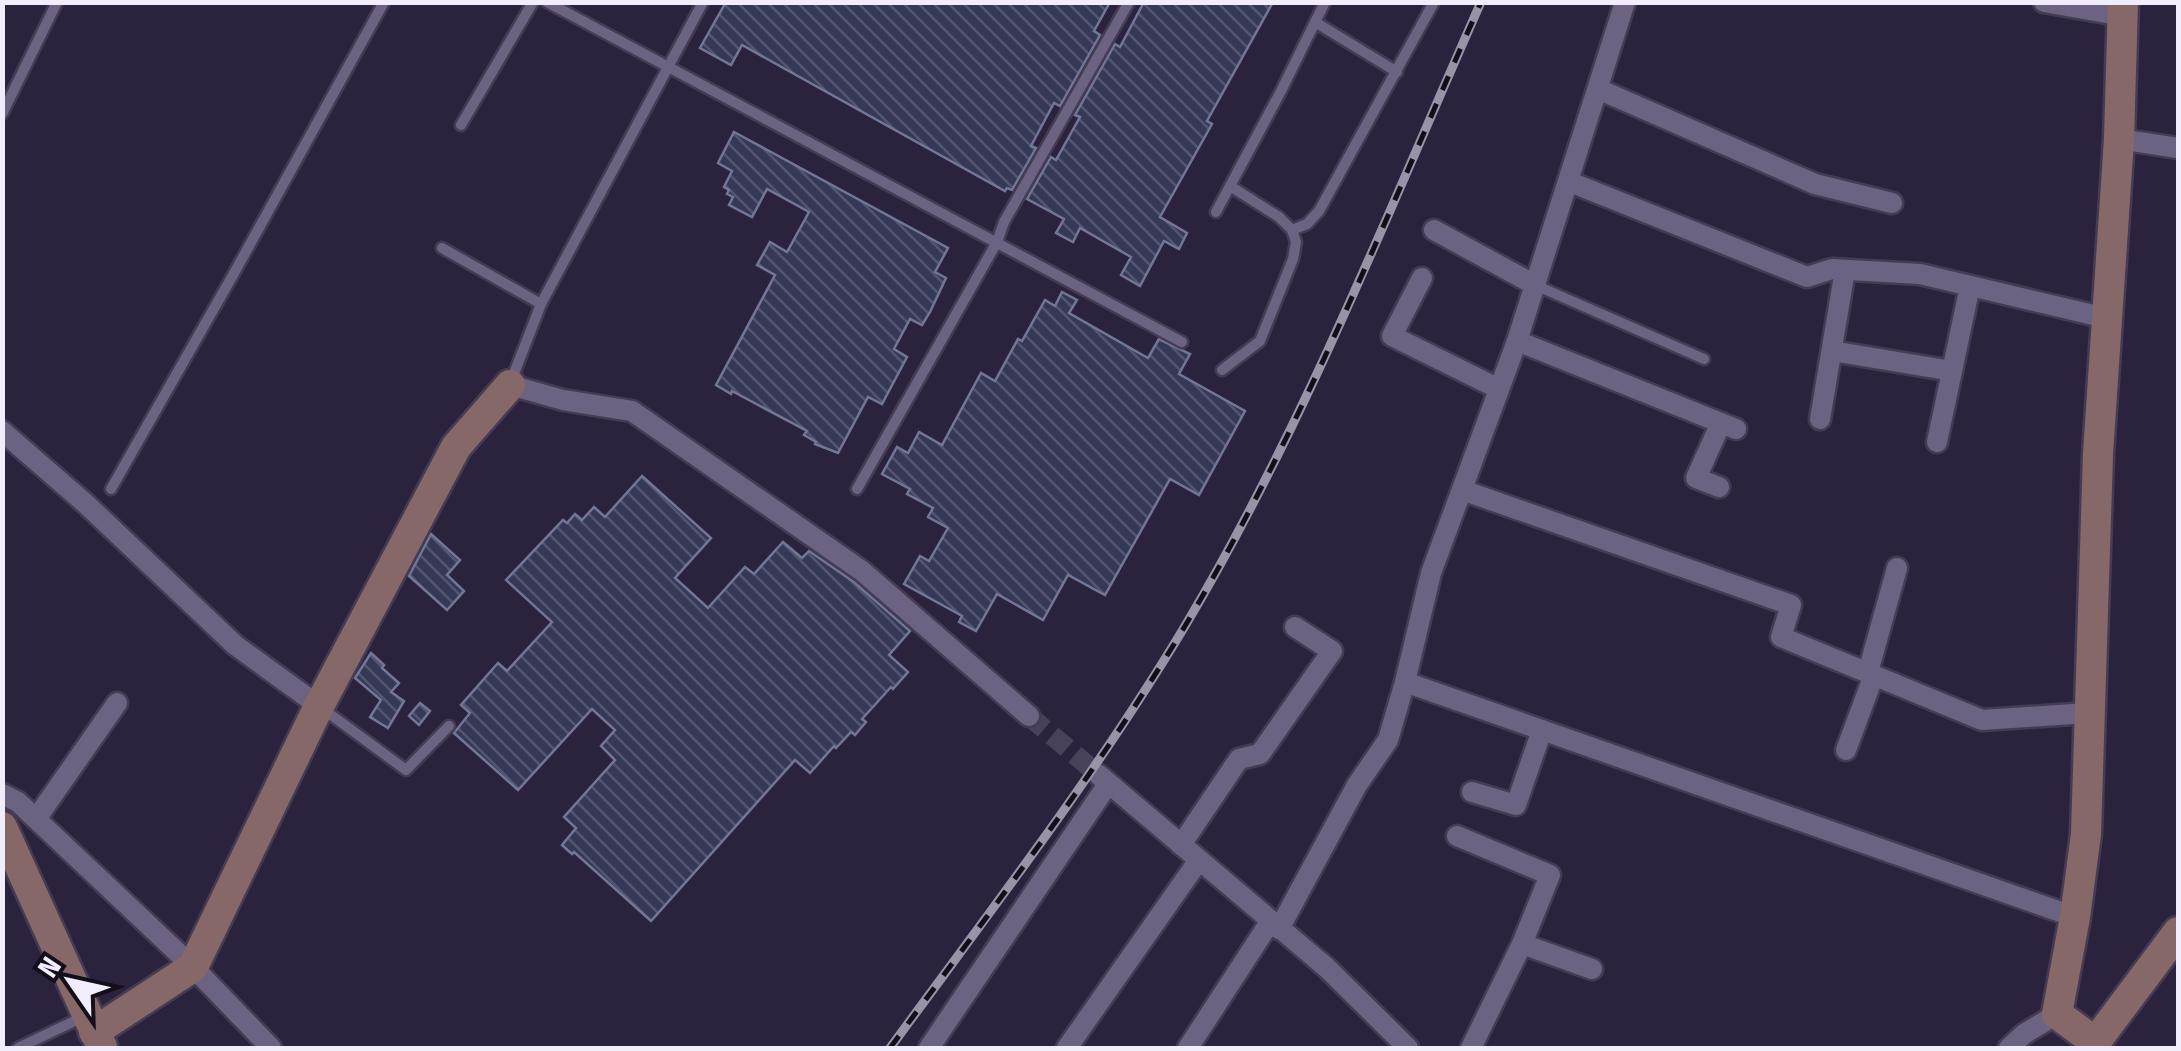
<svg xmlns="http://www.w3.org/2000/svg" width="2181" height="1051" font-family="'Fira Sans Condensed',sans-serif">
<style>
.building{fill:url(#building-back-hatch);stroke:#727697;stroke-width:2.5}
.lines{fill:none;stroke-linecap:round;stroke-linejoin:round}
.street-tunnel{stroke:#49405a;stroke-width:20;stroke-dasharray:20 10;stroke-linecap:butt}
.lane-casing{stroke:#453c53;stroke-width:15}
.street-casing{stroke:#453c53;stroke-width:25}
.secondary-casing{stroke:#453c53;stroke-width:35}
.lane{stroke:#6c6282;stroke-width:10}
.street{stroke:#6c6282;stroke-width:20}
.secondary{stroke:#876868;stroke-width:30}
.rail-casing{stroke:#9a93a8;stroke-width:9}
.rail{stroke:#120e1a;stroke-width:5;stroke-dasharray:15;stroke-linecap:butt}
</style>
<defs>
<pattern id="building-back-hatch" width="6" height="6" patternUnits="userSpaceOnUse" patternTransform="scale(2.5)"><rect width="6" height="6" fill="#363956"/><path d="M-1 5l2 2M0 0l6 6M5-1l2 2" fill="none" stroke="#54566f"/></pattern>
</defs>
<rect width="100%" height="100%" fill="#2b223d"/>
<!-- building -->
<g class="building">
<path d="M726,2H1110L1094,31L1100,35L1060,106L1054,103L1031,146L1036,148L1012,190L1007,188L1005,191L742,45L731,65L700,48Z"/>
<path d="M1144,2H1273L1207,121L1212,124L1160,217L1187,233L1179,249L1164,241L1140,286L1121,275L1131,257L1080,228L1073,242L1056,233L1064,219L1027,199L1051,157L1056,160L1080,117L1075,115L1115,44L1120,47Z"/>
<path d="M734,132L948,248L935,272L946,278L930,312L922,325L910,319L894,349L907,357L882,404L868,397L838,453L815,444L816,442L804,435L807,431L732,391L731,394L716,385L775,275L757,265L770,242L787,252L809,212L767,189L752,217L729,205L733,197L727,194L729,190L724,187L732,171L718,163Z"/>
<path d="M1062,292L1077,300L1069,313L1148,358L1159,339L1190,354L1179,374L1245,411L1199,495L1170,479L1105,595L1068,575L1043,620L997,594L976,631L959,622L962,616L904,584L920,556L929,561L948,528L928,517L933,508L907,494L910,489L882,474L897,447L908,453L919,432L942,445L981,373L995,381L1018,339L1022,341L1045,300L1055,306Z"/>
<path d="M642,476L711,538L675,578L708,608L745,567L754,574L783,542L802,558L809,551L854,582L910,631L889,655L908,672L893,689L891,687L862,719L866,722L855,735L851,732L836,748L834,746L810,773L795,760L651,921L574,852L572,854L562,845L576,828L564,817L615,760L601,746L615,730L592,709L518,790L454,733L470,713L461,705L498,663L507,671L552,622L506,580L563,520L567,523L575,514L582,520L594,507L605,517Z"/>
<path d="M431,534L460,560L447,575L464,591L447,610L409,576Z"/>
<path d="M371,653L384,665L382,668L399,683L391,692L404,701L388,728L370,717L381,700L355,678Z"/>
<path d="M420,703L430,711L419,725L409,716Z"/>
</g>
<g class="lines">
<!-- street-tunnel -->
<path class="street-tunnel" d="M1029,716L1099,775"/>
<defs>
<g id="lane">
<path d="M547,2L1182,342"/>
<path d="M1315,22L1397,72"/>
<path d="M2,114L57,2"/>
<path d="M461,125L533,2"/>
<path d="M1216,212L1280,93L1325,2"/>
<path d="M1292,230L1307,224L1319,211L1434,2"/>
<path d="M442,248L541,304"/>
<path d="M1535,285L1704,359"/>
<path d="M1222,370L1260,341L1293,259L1296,242L1292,230L1279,217L1230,186"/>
<path d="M510,384L541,304L703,2"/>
<path d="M111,489L233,275L384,2"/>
<path d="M857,489L997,242L1004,222L1129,2"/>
<path d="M323,709L406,770L449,726"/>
<path d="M18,1048L85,1016"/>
</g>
<g id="street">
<path d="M2044,2L2123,16"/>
<path d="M1598,89L1815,184L1892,203"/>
<path d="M2119,139L2178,148"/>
<path d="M1570,182L1807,277L1832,269L1920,274L2106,318"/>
<path d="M1434,230L1535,285"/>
<path d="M1422,278L1392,336L1499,389"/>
<path d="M1517,341L1736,429"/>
<path d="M1832,351L1952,371"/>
<path d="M510,385L563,400L632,411L862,571L1029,716"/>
<path d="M1820,419L1845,270"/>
<path d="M2,431L86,504L235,645L319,706"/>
<path d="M1937,442L1970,286"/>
<path d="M1719,487L1696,478L1721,423"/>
<path d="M1462,490L1791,605L1781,637L1982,720L2088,713"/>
<path d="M1868,672L1897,568"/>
<path d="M1405,682L2075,917"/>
<path d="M1846,750L1874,675"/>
<path d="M1099,775L1327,968L1408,1048"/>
<path d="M1472,792L1516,805L1542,730"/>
<path d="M2,794L18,802L193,967L271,1048"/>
<path d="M36,819L117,703"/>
<path d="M1457,836L1550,875L1522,944L1471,1048"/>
<path d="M1181,845L1239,759L1260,754L1332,651L1295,627"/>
<path d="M1279,929L1357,785L1388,740L1405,682L1431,573L1517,341L1625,2"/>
<path d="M1522,944L1592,969"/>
<path d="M929,1048L1108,784"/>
<path d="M1067,1048L1199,860"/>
<path d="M1188,1048L1270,922"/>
<path d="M2009,1048L2024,1034L2057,1014"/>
</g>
<g id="secondary">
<path d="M2,827L102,1047"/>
<path d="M94,1032L193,967L319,706L456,447L510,385"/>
<path d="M2095,1042L2057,1014L2075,917L2086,834L2098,454L2119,139L2123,2"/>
<path d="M2091,1048L2178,932"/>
</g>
</defs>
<!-- lane casing -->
<use href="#lane" class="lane-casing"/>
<!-- street casing -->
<use href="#street" class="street-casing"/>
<!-- secondary casing -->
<use href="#secondary" class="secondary-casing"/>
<!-- lane -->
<use href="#lane" class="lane"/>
<!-- street -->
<use href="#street" class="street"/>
<!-- secondary -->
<use href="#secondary" class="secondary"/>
<defs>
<path id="rail" d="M890,1048C991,910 1097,773 1185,626C1303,428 1388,212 1481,2"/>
</defs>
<!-- rail casing -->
<use href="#rail" class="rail-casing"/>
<!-- rail -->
<use href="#rail" class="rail"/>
</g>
<!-- border -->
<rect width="2181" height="1051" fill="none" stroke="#f1edfc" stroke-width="10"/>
<!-- north arrow -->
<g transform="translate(70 981) rotate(304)" stroke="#120e1a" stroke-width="8" paint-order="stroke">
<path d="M0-8L18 38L0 25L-18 38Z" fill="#f1edfc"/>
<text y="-15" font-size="28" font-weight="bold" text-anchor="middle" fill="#f1edfc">N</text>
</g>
</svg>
